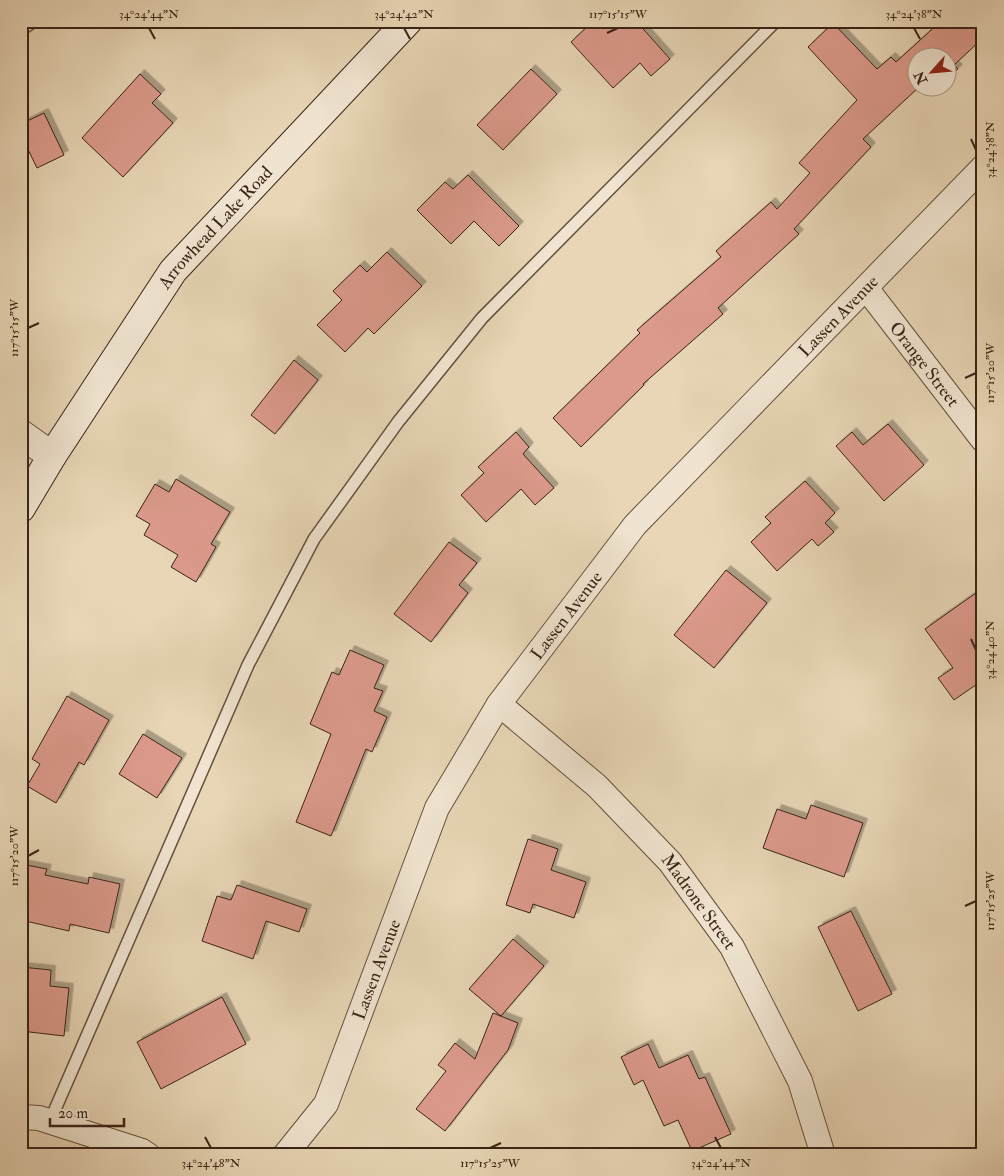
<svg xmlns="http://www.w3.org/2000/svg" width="1004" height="1176" font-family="'IM FELL Double Pica',serif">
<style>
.building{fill:#dc9a8c;stroke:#392315;filter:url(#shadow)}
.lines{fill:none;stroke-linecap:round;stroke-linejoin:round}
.service-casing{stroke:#65503d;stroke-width:14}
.minor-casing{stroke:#65503d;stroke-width:26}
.tertiary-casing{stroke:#65503d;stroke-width:30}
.secondary-casing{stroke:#392315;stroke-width:30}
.service{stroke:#f0e4d0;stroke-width:11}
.minor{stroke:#f0e4d0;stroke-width:24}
.tertiary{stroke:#f0e4d0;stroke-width:28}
.secondary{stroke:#f0e4d0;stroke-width:28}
.ticks{fill:none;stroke:#392315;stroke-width:2}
.labels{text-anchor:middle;stroke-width:4;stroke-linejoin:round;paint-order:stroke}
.street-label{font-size:18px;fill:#392315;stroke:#f0e4d0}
.neatline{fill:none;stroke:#392315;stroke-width:2}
.ticks-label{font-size:12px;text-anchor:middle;fill:#392315}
</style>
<defs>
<filter id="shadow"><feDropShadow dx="4.5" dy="-4.5" stdDeviation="0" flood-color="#0004"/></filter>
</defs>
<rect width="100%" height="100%" fill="#e8d6b6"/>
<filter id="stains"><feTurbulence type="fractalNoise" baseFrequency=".004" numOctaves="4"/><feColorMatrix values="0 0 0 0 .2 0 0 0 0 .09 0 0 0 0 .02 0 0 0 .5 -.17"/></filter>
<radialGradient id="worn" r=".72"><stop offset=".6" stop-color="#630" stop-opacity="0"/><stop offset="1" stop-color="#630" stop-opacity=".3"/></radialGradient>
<!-- building -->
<g class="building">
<path d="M593,21H636L670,59L651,76L640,63L613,88L571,42Z"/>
<path d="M941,21H983V38L954,65L958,69L946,79V58H916L918,88L863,139L871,147L794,229L799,234L718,308L723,314L643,384L644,385L581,447L553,418L640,333L637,330L721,257L716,251L771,202L777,209L810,173L799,163L857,100L808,47L833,23L877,69L891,57L896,62Z"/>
<path d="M531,69L557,94L503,150L477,125Z"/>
<path d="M140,74L161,94L152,103L173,123L123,177L82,138Z"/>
<path d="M44,113L64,155L37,168L21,135V124Z"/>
<path d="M468,175L519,226L499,246L474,221L451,244L417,210L445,182L453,189Z"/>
<path d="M387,252L422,286L374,334L368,328L345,352L317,325L342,300L333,291L360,265L367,272Z"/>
<path d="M294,360L318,380L275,434L251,415Z"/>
<path d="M888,424L924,465L884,501L836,446L852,432L863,445Z"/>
<path d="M516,432L529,447L523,454L554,488L535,505L521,489L486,522L461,495L484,473L478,467Z"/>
<path d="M176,479L230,512L211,544L216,547L196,582L171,567L178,555L144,535L150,524L136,516L155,484L169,492Z"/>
<path d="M805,481L835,513L825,523L834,532L818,546L812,539L777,571L751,542L771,523L765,517Z"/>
<path d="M449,542L477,563L459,585L468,593L431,642L394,614Z"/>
<path d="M726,570L767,603L714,668L674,635Z"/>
<path d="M983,588V680L954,700L938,678L953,668L925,629Z"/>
<path d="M350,650L384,665L374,688L383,691L374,711L387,717L372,752L366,749L331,836L296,822L331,734L310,724L332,672L339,675Z"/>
<path d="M67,696L109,720L84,765L79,762L56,803L27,786L40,764L32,759Z"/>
<path d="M143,734L182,758L157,798L119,774Z"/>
<path d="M811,805L863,823L844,877L763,848L777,809L806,819Z"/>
<path d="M528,839L558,849L551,870L586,882L574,918L533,904L530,913L506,905Z"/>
<path d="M21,864L47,869L45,875L88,884L89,877L120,884L109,933L70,924L69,931L21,920Z"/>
<path d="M237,885L307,909L299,932L266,921L253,959L202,941L217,896L231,900Z"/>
<path d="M851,911L892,994L858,1011L818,927Z"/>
<path d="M513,939L544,966L501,1016L469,989Z"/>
<path d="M21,967L51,970L50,986L69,988L64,1036L21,1031Z"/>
<path d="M222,997L246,1044L161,1089L137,1042Z"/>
<path d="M493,1013L518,1023L508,1050L445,1131L416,1109L446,1071L438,1065L455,1043L475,1059Z"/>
<path d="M648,1044L659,1068L688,1055L699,1079L705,1077L731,1134L692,1151L678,1120L664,1126L643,1080L634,1085L621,1057Z"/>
</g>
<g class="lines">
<defs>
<g id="service">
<path d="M21,30L34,21"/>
<path d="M50,1121L248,665L314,539L398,422L482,318L776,21"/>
</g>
<g id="minor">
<path id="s1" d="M866,288L983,440"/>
<path id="s2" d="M499,704L597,786L670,862L732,947L800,1081L823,1155"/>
<path d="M21,1117L39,1118L142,1151L148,1155"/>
<path id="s3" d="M285,1155L326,1104L437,808L499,704L635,525L983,167"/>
</g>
<path id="tertiary" d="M21,434L52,456"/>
<g id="secondary">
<path id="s4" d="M21,508L52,456L173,271L408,21"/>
</g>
</defs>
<!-- service casing -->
<use href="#service" class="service-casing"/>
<!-- minor casing -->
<use href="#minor" class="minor-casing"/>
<!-- tertiary casing -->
<use href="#tertiary" class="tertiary-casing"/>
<!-- secondary casing -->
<use href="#secondary" class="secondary-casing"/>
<!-- service -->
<use href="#service" class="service"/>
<!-- minor -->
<use href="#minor" class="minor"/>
<!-- tertiary -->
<use href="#tertiary" class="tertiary"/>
<!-- secondary -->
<use href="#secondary" class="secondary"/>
</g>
<!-- ticks -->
<path class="ticks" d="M149,28L155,39M404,28L410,39M914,28L920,39M607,33L618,28M971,139L976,150M28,328L39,323M965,378L976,373M971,639L976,650M28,856L39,850M965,906L976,901M205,1137L211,1148M715,1137L721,1148M490,1148L501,1143"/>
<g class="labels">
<!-- street labels -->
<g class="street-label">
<text dy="6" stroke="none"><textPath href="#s4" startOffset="342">Arrowhead Lake Road</textPath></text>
<text dy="6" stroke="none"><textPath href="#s3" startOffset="1019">Lassen Avenue</textPath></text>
<text dy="6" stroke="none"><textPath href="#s1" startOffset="96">Orange Street</textPath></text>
<text dy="6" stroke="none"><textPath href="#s3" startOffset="614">Lassen Avenue</textPath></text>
<text dy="6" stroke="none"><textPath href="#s2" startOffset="282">Madrone Street</textPath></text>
<text dy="6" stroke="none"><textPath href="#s3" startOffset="209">Lassen Avenue</textPath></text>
</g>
</g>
<!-- margin -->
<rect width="1004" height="1176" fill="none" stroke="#e8d6b6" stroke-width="55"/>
<!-- north arrow -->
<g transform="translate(932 72) rotate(243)"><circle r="24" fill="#f0e4d0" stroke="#a79785"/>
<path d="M0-4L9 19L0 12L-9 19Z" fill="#8f2418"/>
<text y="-8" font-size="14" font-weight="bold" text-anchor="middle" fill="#392315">N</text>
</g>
<!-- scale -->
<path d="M50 1118v8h74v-8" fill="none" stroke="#392315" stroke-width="2.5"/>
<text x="58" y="1118" font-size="15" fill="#392315" stroke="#f0e4d0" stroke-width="4" paint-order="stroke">20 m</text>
<rect x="28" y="28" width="948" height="1120" class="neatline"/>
<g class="ticks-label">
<text x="149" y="18">34°24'44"N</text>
<text x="404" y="18">34°24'42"N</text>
<text x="618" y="18">117°15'15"W</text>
<text x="914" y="18">34°24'38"N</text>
<text transform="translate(990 150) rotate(-90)" y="4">34°24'38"N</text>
<text transform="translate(14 328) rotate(-90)" y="4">117°15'15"W</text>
<text transform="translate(990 373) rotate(-90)" y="4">117°15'20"W</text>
<text transform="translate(990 650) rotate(-90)" y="4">34°24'40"N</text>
<text transform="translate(14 856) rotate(-90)" y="4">117°15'20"W</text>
<text transform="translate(990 901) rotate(-90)" y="4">117°15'25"W</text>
<text x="211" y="1167">34°24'48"N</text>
<text x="490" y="1167">117°15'25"W</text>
<text x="721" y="1167">34°24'44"N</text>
</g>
<rect width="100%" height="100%" filter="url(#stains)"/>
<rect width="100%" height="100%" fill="url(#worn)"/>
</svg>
